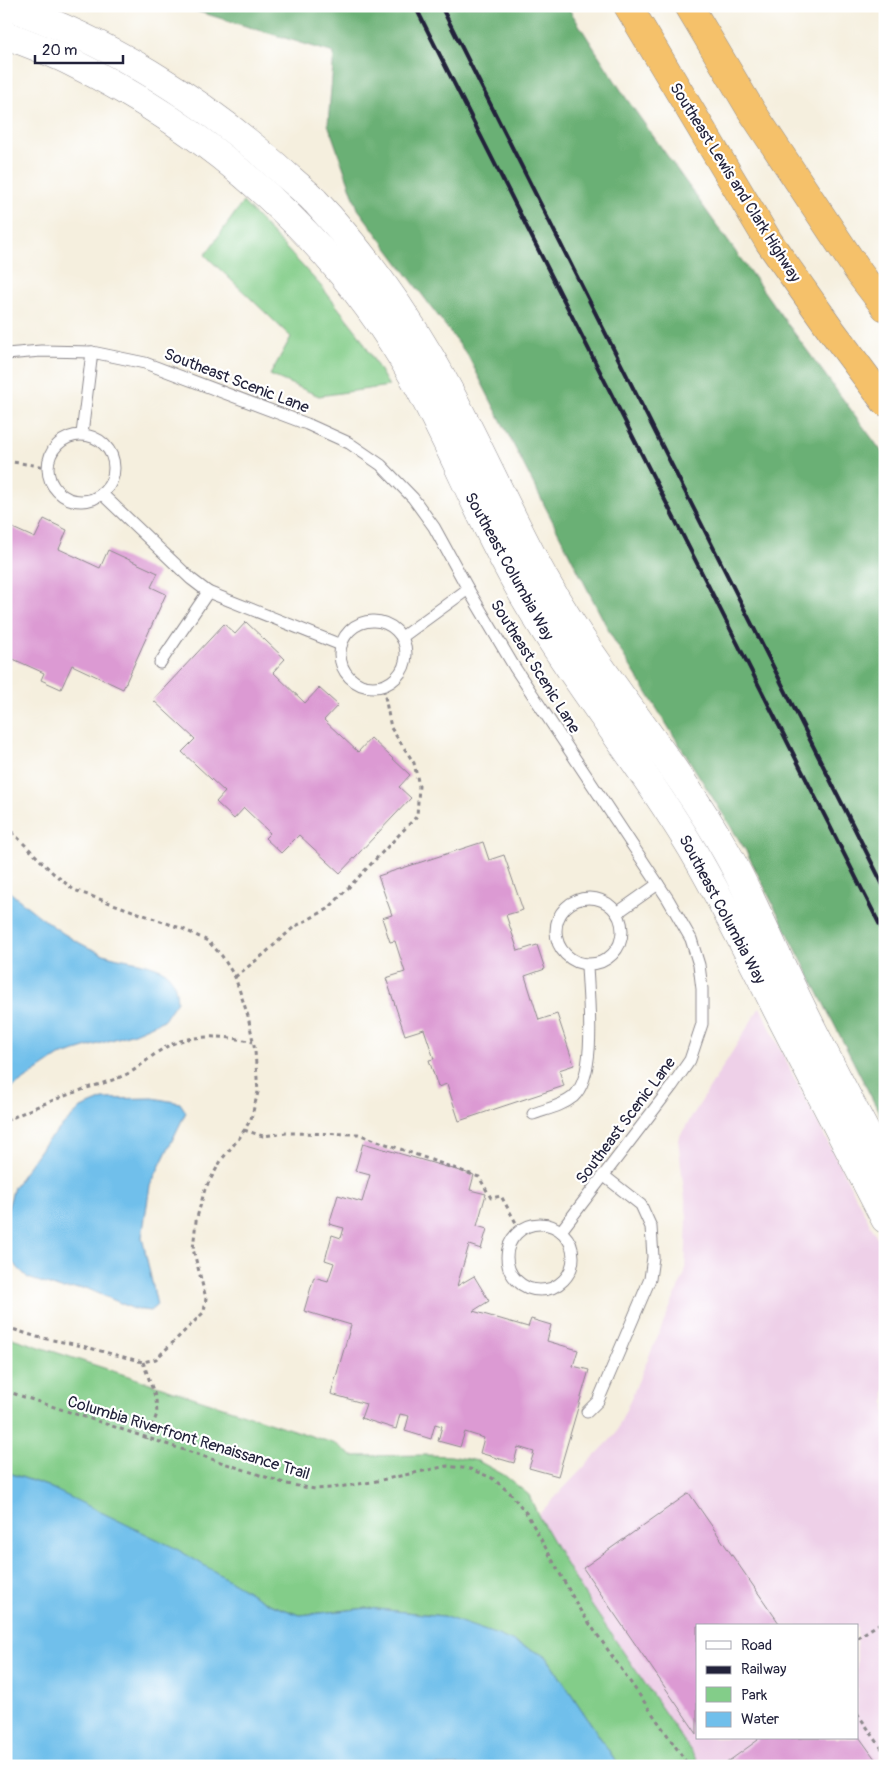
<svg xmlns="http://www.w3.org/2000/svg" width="891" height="1772" font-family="Pangolin,sans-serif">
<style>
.built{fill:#eed0e8;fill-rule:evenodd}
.green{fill:#83cd89;stroke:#527862}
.forest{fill:#6ab075;stroke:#466958}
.water{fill:#70bfeb;stroke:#497093}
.building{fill:#dc9ad3}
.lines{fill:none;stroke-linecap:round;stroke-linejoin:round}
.service-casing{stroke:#8c888c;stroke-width:13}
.tertiary-casing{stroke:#8c888c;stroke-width:29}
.motorway-casing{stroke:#8c888c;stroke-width:29}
.path{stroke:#8c888c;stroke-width:3;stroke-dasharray:4 4;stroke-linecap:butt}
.service{stroke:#fff;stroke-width:11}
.tertiary{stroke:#fff;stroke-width:28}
.motorway{stroke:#f5c16b;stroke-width:28}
.rail{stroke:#22223b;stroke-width:4}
.labels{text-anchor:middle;stroke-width:4.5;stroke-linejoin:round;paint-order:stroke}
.street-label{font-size:16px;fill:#22223b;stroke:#fff}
</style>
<rect width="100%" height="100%" fill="#fff"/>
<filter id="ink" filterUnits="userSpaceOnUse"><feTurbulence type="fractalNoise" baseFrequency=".02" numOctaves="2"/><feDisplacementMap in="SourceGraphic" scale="10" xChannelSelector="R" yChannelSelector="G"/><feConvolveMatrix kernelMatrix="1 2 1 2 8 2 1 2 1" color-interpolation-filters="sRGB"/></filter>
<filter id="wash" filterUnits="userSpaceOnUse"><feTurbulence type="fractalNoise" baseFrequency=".0096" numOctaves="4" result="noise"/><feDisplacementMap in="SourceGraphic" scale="20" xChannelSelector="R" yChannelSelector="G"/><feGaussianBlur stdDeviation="1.12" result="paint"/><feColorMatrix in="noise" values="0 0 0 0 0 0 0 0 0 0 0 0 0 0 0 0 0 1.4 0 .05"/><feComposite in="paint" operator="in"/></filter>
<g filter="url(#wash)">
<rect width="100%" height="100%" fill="#f5efde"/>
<!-- built -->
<path class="built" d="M760,1007L793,1075L885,1253V1766H701L590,1603L568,1568L538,1515L615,1435L685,1273L687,1217L678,1139ZM697,1626H857V1738H697Z"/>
<!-- green -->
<g class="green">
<path d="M243,202L321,286L358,333L389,386L319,396L270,375L291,337L205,255Z"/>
<path d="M6,1336L336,1444L352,1456L427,1455L451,1456L478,1461L504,1475L529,1495L538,1515L568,1568L590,1603L701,1766H619L546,1656L443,1616L368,1608L300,1615L269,1604L47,1486L6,1472Z"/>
</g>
<!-- forest -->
<path class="forest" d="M180,6H567L626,98L775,307L885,456V1124L746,851L612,637L468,356L358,209L328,124L334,53Z"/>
<!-- water -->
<g class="water">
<path d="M6,889C37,914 63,938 101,953C121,961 146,960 164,971C175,978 176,990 177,1001L164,1020L134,1033L59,1056L6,1092Z"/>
<path d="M153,1098L180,1103L186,1112L150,1186L142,1237L157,1305L150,1311L134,1309L86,1288L61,1289L28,1278L11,1261L6,1242V1215L14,1187L44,1144L81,1108L103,1099Z"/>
<path d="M6,1472L47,1486L175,1548L269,1604L300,1615L368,1608L443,1616L498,1635L546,1656L619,1766H6Z"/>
</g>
<g id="blocks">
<!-- building -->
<g class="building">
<path d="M44,519L67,530L59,549L100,568L108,550L158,573L151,587L166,594L123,689L72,665L61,689L41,680L44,673L11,658L6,668V525L35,538Z"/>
<path d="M246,622L285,659L273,672L305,703L319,688L338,705L324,720L358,752L371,738L410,775L399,787L411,798L340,873L299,835L281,853L265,838L270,833L244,808L234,819L216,802L225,792L182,752L195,739L153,700L224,624L235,634Z"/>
<path d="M483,842L489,860L504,855L523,910L506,915L518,951L537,945L545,969L525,976L539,1020L557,1014L574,1065L559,1070L564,1086L459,1121L447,1084L438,1087L429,1060L434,1059L424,1029L405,1035L386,978L405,972L395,941L390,942L382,918L392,915L378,876Z"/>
<path d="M363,1143L474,1175L470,1190L486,1194L477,1226L487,1229L481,1249L469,1245L457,1286L474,1276L489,1301L473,1311L528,1327L531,1319L551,1325L547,1341L578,1350L573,1366L589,1370L558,1476L529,1468L534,1452L518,1447L514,1463L480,1453L484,1438L465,1432L460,1447L438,1441L442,1426L435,1424L431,1439L405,1431L409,1416L400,1414L396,1429L361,1418L366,1404L331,1394L351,1325L304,1311L314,1277L328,1281L334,1263L325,1260L332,1235L341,1238L344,1228L329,1224L338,1195L362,1202L370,1175L355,1171Z"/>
<path d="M689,1493L781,1626H697V1734L583,1568Z"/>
<path d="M857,1734L880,1766H722L758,1740L757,1738H857Z"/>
</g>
</g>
</g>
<g filter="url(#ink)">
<use href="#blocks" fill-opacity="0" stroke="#8c888c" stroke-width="1"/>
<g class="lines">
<defs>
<g id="service">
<path d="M6,354L41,351L92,352L145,363L307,424L349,443L381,465L413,498L434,527L468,589L515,668L668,899L691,939L699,965L702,989V1024L690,1060L672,1086L561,1231"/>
<path d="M82,434L92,352"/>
<circle cx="81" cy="468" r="33"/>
<path d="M102,494L191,579L208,592L341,645"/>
<circle cx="373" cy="654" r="33"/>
<path d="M402,637L468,589"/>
<path d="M160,663L208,592"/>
<circle cx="589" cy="931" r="33"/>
<path d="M617,913L658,884"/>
<path d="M533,1114C547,1109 562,1106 573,1097C598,1075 588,997 587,965"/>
<circle cx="540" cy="1257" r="33"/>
<path d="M587,1412L598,1401L650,1279L653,1257L651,1227L641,1205L603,1175"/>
</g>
<g id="tertiary">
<path d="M7,6C106,40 198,97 276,166C289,178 303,189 315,201C360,249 398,302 431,358C474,431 506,511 548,585C601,678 674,759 727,853C754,901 774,952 799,1002C826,1058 856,1113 885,1168"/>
<path d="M6,35C27,43 49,51 69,61C212,131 337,241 415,380C456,455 487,537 532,610C581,692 643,766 692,849C723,902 750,956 777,1010C813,1080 849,1149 885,1219"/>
</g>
<g id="motorway">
<path d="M628,6L769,242L832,331L885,402"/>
<path d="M689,6L751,110L860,274L885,307"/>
</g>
</defs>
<!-- service casing -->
<use href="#service" class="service-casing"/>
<!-- tertiary casing -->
<use href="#tertiary" class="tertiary-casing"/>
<!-- motorway casing -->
<use href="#motorway" class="motorway-casing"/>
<!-- path -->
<g class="path">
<path d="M6,461L47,467"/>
<path d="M6,826L53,873L74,890L183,929L208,941L222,956L235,977L248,1016L255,1051L258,1092L251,1119L240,1137L222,1159L205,1189L196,1221L193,1249L206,1298L204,1312L156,1359L143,1362L74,1344L37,1337L6,1327"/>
<path d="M235,977L263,955L294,927L328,909L417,816L419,786L414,763L391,728L383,686"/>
<path d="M6,1121C33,1107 59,1098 87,1088C100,1084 115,1080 127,1074C140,1068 149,1057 161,1050C186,1033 224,1035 253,1042"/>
<path d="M244,1130L263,1136L286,1133L358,1134L479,1177L491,1198L501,1196L520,1230"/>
<path d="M143,1362L156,1399L157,1414L147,1439"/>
<path d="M6,1391L287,1484L315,1489L332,1488L372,1482L447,1466L470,1469L492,1478L510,1493L527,1514L580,1610L689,1766"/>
<path d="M857,1638L885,1620"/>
<path d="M857,1713L885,1753"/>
</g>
<!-- service -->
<use href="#service" class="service"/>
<!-- tertiary -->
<use href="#tertiary" class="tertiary"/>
<!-- motorway -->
<use href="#motorway" class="motorway"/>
<!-- rail -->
<g class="rail">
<path d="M415,6L885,935"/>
<path d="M441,6L885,889"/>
</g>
</g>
</g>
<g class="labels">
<!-- street labels -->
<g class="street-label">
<text transform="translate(736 182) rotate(58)" y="6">Southeast Lewis and Clark Highway</text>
<text transform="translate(237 380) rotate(21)" y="6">Southeast Scenic Lane</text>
<text transform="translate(510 566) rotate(61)" y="6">Southeast Columbia Way</text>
<text transform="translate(536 666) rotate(58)" y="6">Southeast Scenic Lane</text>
<text transform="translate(723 909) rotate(62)" y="6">Southeast Columbia Way</text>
<text transform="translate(625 1120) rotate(-53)" y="6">Southeast Scenic Lane</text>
<text transform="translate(189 1437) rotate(17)" y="6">Columbia Riverfront Renaissance Trail</text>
</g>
</g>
<!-- margin -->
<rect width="891" height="1772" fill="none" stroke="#fff" stroke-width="25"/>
<!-- legend -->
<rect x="696" y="1624" width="162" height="115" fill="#ffffff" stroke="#a7a7b1"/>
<rect x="706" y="1641" width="25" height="8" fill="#ffffff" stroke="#a7a7b1"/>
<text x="741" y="1650" font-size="15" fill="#22223b">Road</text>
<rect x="706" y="1666" width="25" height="8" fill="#22223b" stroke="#a7a7b1"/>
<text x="741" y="1674" font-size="15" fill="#22223b">Railway</text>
<rect x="706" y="1687" width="25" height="15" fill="#83cd89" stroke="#a7a7b1"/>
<text x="741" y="1700" font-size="15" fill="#22223b">Park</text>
<rect x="706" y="1712" width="25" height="15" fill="#70bfeb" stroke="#a7a7b1"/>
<text x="741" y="1724" font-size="15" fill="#22223b">Water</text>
<!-- scale -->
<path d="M35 55v8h88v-8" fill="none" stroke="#22223b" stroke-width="2.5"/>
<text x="42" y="55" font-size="15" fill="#22223b" stroke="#ffffff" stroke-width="4" paint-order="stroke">20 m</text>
</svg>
